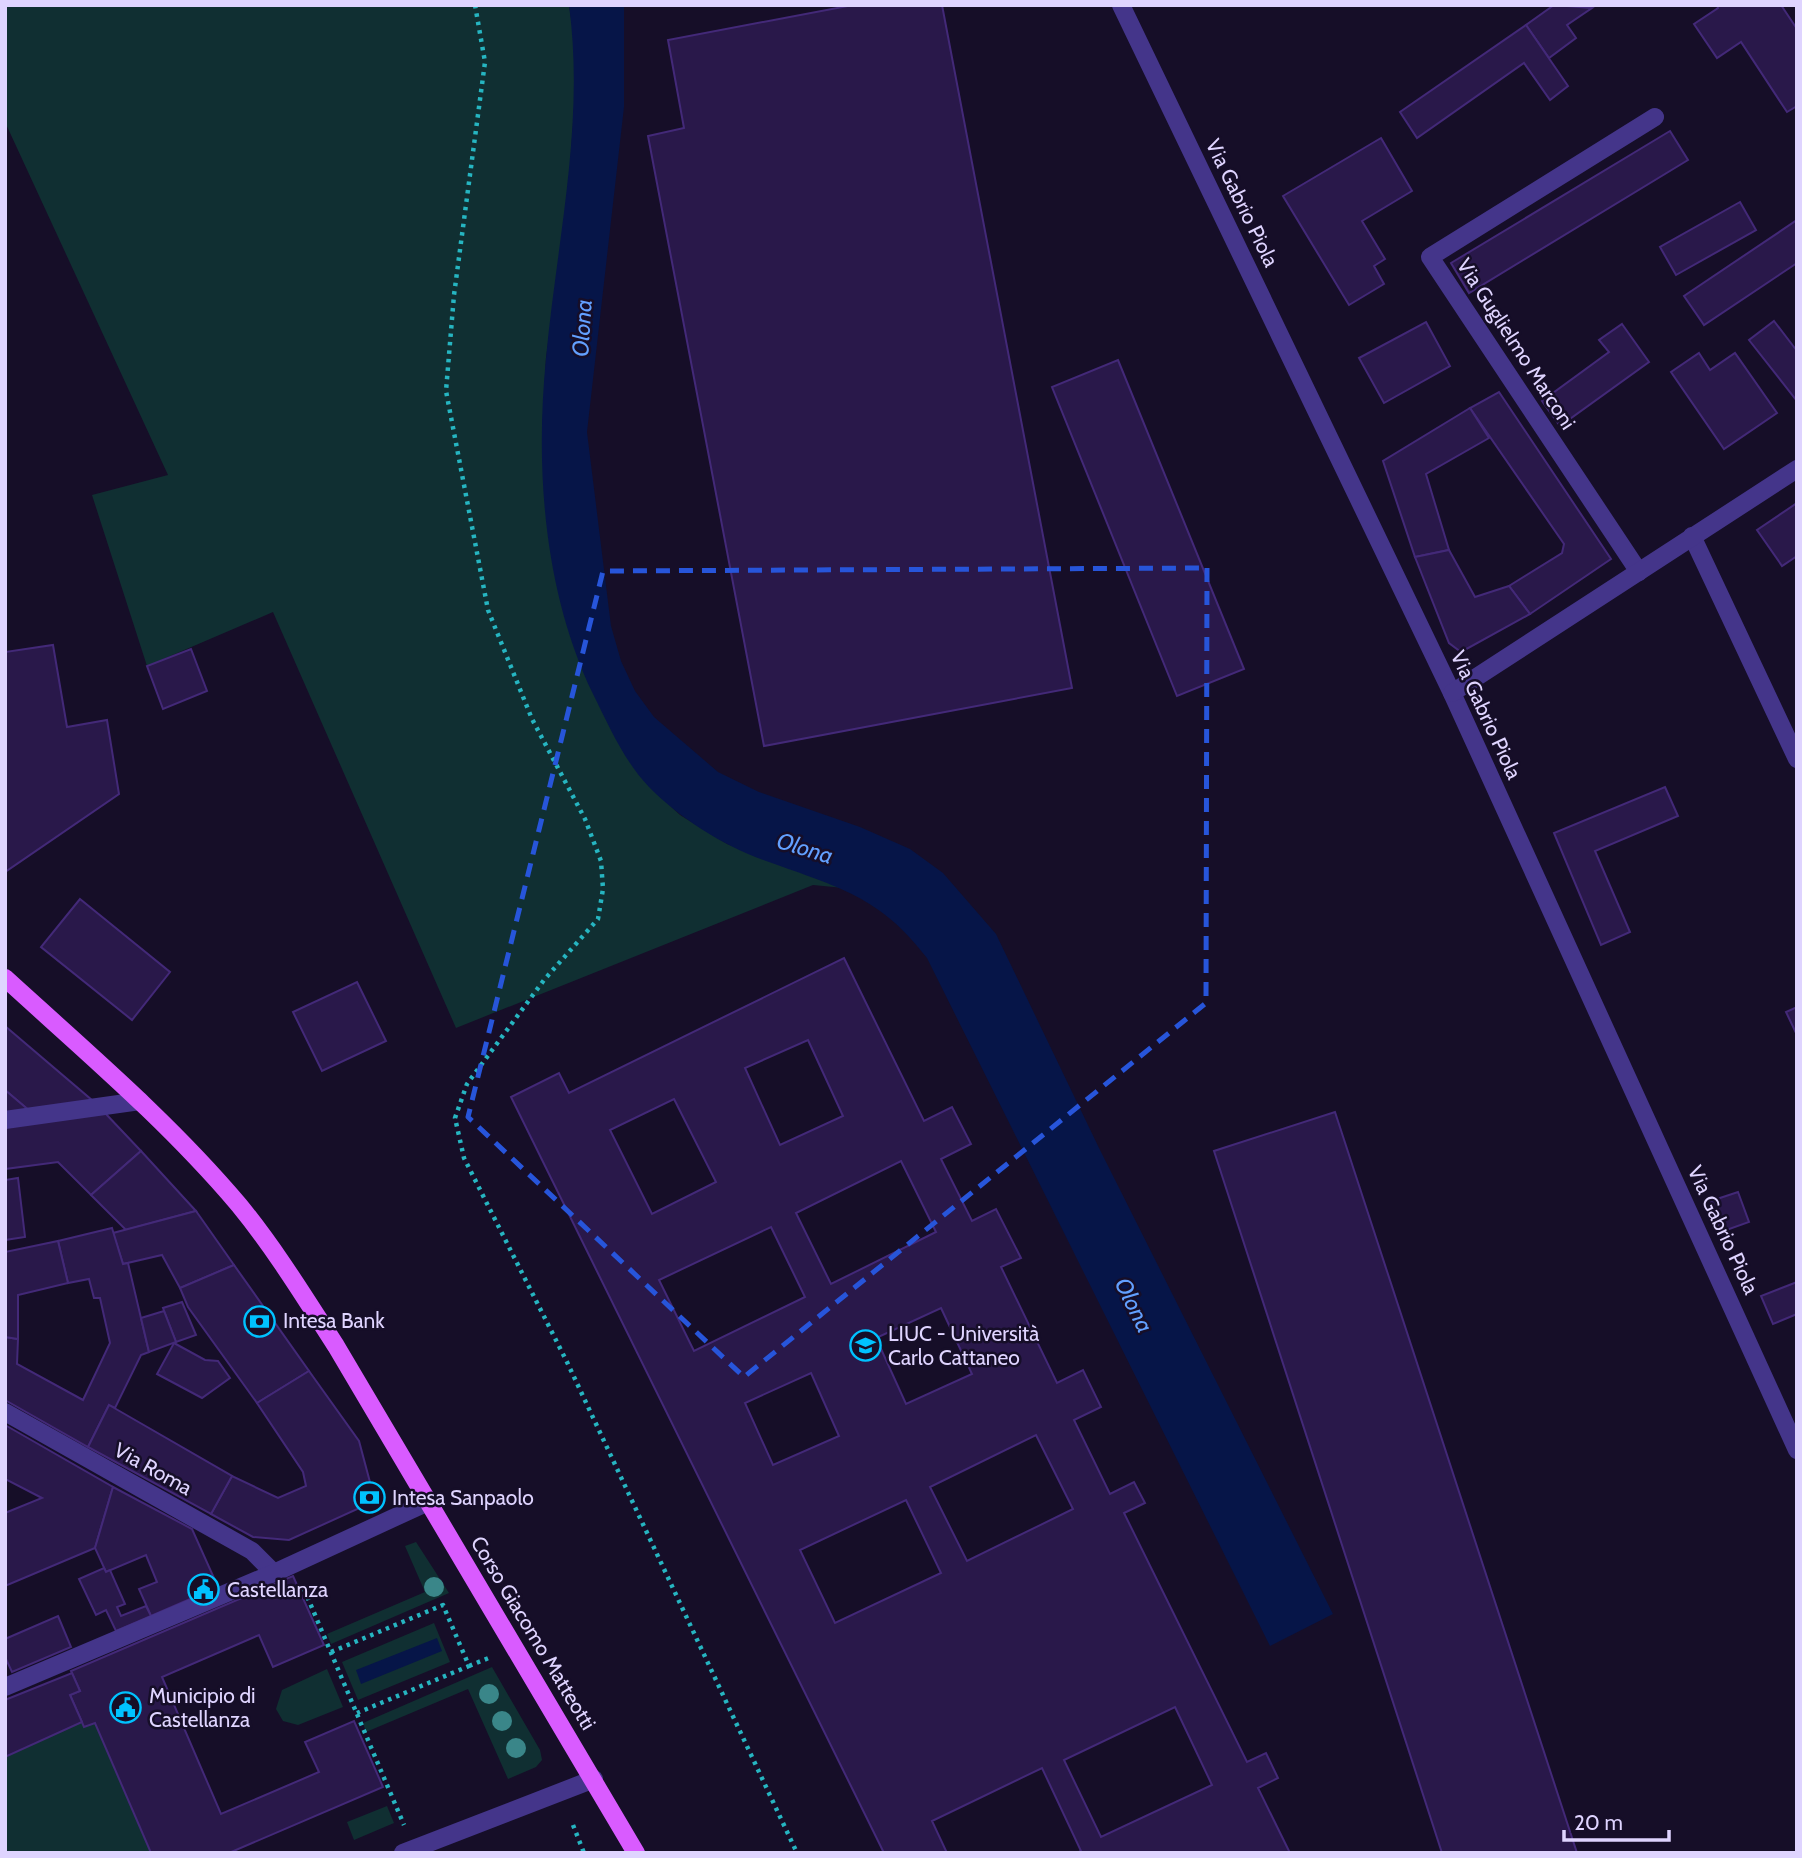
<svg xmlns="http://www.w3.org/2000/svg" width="1802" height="1858" font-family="Cabin,sans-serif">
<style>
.green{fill:#102f32}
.water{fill:#061548}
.building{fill:#29184a;stroke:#432978;stroke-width:2;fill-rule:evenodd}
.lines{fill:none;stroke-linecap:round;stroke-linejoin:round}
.path{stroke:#26b5c1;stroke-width:4.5;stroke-dasharray:3.5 5;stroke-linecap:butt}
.minor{stroke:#44358a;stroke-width:18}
.major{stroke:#d95bff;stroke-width:18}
.tree{fill:#3a8689}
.marked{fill:none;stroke:#2755da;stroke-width:5;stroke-dasharray:14 9;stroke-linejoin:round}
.labels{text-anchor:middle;stroke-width:5;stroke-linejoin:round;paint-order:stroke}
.street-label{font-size:21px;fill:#dfd4ff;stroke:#160e28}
.poi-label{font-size:21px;fill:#dfd4ff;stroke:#160e28;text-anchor:start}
.water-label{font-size:23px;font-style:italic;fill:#62a0ff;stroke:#160e28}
</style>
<rect width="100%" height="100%" fill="#160e28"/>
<!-- green -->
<g class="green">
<path d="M5,5H569L574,39L575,93L568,197L546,358L542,433L546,506L648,785L680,815L727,844L844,888L813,885L456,1028L273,612L147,666L92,495L168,475L5,122Z"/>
<path d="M416,1542L449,1593L331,1644L327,1634L425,1592L405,1546Z"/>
<path d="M434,1623L450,1662L358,1700L342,1662Z"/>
<path d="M492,1667L540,1750L542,1760L536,1767L508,1779L468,1689L366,1732L363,1723Z"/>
<path d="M327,1669L343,1707L298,1725L283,1721L276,1709L282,1690Z"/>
<path d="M82,1722L84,1727L95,1723L151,1853H5V1757Z"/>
<path d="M387,1806L394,1823L354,1840L347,1822Z"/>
</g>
<!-- water -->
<g class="water">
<path d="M569,5H624V107L587,432L611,626L621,661L635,691L654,717L718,772L759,792L860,827L910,849L943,873L996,934L1099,1148L1333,1614L1270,1646L927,958C881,897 838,887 769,862C725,847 682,820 649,787C624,761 609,726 593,694C544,592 535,470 546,358C557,240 585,124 569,5Z"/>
<path d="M437,1638L442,1651L361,1684L356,1670Z"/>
</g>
<!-- building -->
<g class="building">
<path d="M853,5H942L1072,688L764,746L648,136L684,128L668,40Z"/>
<path d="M1554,5L1592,8L1567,25L1576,38L1549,58L1526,25Z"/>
<path d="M1717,5H1781L1797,29V106L1787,112L1741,42L1717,58L1694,24L1718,8Z"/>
<path d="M1526,25L1568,86L1550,100L1524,63L1417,138L1400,112Z"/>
<path d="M1670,131L1688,160L1469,293L1451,263Z"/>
<path d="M1381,138L1412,191L1362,221L1385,259L1374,266L1384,284L1349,305L1283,196Z"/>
<path d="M1740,202L1756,230L1676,275L1660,247Z"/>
<path d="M1797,220V263L1704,325L1684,296Z"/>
<path d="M1774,321L1797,351V401L1749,340Z"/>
<path d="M1426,322L1450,366L1384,403L1359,358Z"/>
<path d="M1622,324L1649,362L1560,426L1542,401L1609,352L1599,340Z"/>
<path d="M1699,353L1710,370L1735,353L1777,413L1724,449L1671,372Z"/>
<path d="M1118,360L1244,669L1177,696L1052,387Z"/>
<path d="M1499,392L1611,559L1530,614L1509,586L1562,553L1564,544L1470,408Z"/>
<path d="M1470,408L1489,438L1426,474L1449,550L1415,557L1383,461Z"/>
<path d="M1797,503V556L1782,566L1757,530Z"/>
<path d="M1449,550L1475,597L1509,586L1530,614L1461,652L1449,643L1415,557Z"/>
<path d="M53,645L67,727L107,720L119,794L5,872V652Z"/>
<path d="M191,649L207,691L163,709L147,666Z"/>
<path d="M1665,787L1678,816L1595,851L1630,932L1601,945L1554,833Z"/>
<path d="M80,899L170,972L132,1020L41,947Z"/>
<path d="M844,958L924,1121L952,1107L971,1144L941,1159L972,1221L996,1209L1021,1258L1001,1267L1057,1383L1083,1370L1101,1407L1074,1420L1110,1494L1134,1482L1145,1503L1124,1513L1247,1762L1266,1753L1278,1778L1258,1788L1290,1853H1077L1081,1851L1042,1768L932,1821L947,1853H884L511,1097L559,1073L569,1093ZM808,1040L843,1116L780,1145L745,1068ZM674,1099L716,1182L652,1214L610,1130ZM901,1161L936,1232L831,1284L796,1213ZM771,1227L805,1297L694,1351L659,1280ZM941,1308L972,1374L906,1404L876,1338ZM811,1373L839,1436L773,1465L745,1403ZM1036,1435L1073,1509L967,1561L930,1487ZM906,1500L941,1573L835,1623L800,1550ZM1175,1707L1212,1785L1101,1837L1064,1760Z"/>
<path d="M357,982L386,1041L322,1071L293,1012Z"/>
<path d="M1797,1007V1035L1786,1012Z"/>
<path d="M5,1026L93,1101L31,1112L5,1090Z"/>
<path d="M5,1090L31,1112L5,1116Z"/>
<path d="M1335,1112L1577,1853H1442L1214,1151Z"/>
<path d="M105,1113L141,1151L91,1195L58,1162L5,1169V1127Z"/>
<path d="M141,1151L196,1211L126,1230L91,1195Z"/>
<path d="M18,1178L25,1237L5,1240V1180Z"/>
<path d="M1738,1192L1749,1222L1721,1232L1711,1201Z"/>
<path d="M196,1211L234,1265L180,1288L162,1255L123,1264L113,1233Z"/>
<path d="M112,1228L123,1264L128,1263L149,1352L141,1355L115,1408L109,1405L88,1447L5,1400V1337L18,1339L17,1364L83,1400L110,1343L100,1298H94L89,1279L68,1283L58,1241Z"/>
<path d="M58,1241L68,1283L18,1295V1339L5,1337V1252Z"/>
<path d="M234,1265L309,1371L257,1403L188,1307L180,1288Z"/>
<path d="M1797,1282V1314L1773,1324L1761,1296Z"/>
<path d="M182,1302L196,1335L176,1342L163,1308Z"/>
<path d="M164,1311L176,1342L149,1352L141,1318Z"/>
<path d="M174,1343L205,1360L218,1361L230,1378L202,1398L157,1374Z"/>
<path d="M309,1371L359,1441L375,1501L289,1540L253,1537L211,1514L232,1476L278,1498L306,1486L303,1472L257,1403Z"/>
<path d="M109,1405L232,1476L211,1514L88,1447Z"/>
<path d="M5,1425L113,1487L95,1548L5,1586V1513L42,1498L5,1479Z"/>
<path d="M113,1487L192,1529L218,1587L151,1616L139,1589L157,1582L146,1555L106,1572L95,1548Z"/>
<path d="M104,1568L106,1572L110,1570L125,1604L117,1607L121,1616L146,1606L151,1616L116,1631L106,1610L96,1615L79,1579Z"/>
<path d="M293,1576L324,1645L273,1667L259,1635L162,1677L221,1814L319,1772L305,1742L354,1721L383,1787L229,1853H151L95,1723L84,1727L70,1695L80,1691L71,1671Z"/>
<path d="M58,1616L71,1647L12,1672L5,1657V1639Z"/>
<path d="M72,1673L80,1691L70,1695L82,1722L5,1757V1700Z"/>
</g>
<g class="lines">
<!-- path -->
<g class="path">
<path d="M475,5L485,62L454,295L446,391L488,610L532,719L585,819L601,861L603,889L598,919L544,980L467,1084L455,1118L464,1158L567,1362L797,1853"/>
<path d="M304,1589L404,1825"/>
<path d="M331,1652L443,1605L469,1666L357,1713"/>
<path d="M469,1666L491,1657"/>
<path d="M573,1825L584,1853"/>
</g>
<!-- minor -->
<g class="minor">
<path d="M1121,5L1452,693L1797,1450"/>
<path d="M1692,536L1797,759"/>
<path d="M1639,572L1430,257L1655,117"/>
<path d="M1452,693L1797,469"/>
<path d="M5,1120L140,1101"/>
<path d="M5,1412L252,1551L274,1573"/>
<path d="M5,1687L274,1573L428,1502"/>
<path d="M403,1853L594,1779"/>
</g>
<!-- major -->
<path class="major" d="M5,978C85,1051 169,1122 239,1205C275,1249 305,1298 336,1346L636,1853"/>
</g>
<!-- trees -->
<g class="tree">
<circle cx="434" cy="1587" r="10"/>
<circle cx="489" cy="1694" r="10"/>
<circle cx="502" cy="1721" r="10"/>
<circle cx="516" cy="1748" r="10"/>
</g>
<!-- marked area -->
<path class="marked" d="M1207,568L1206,1003L744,1377L468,1117L603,571Z"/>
<!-- icons -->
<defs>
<symbol id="bank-ring" viewBox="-11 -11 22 22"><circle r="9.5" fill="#160e28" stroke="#00c2ff" stroke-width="1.5"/><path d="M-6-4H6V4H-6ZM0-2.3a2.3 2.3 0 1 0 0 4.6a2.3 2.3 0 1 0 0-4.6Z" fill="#00c2ff"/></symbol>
<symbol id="university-ring" viewBox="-11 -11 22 22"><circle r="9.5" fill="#160e28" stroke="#00c2ff" stroke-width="1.5"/><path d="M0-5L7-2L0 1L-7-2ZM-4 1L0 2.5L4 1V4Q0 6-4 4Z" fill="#00c2ff"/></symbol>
<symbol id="civic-ring" viewBox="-11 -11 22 22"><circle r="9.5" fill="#160e28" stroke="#00c2ff" stroke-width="1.5"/><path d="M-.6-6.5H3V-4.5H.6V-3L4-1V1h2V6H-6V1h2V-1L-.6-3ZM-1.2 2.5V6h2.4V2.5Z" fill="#00c2ff"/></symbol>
</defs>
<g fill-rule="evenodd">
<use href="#bank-ring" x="242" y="1304" width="35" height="35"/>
<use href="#university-ring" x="848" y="1328" width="35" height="35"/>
<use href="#bank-ring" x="352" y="1480" width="35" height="35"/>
<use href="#civic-ring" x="186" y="1572" width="35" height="35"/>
<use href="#civic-ring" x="108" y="1690" width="35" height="35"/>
</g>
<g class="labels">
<!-- street labels -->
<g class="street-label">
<text transform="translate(1242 203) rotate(64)" y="7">Via Gabrio Piola</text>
<text transform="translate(1516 344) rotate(57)" y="7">Via Guglielmo Marconi</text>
<text transform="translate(1486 715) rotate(65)" y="7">Via Gabrio Piola</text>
<text transform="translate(1723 1230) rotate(65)" y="7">Via Gabrio Piola</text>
<text transform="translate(153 1469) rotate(29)" y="7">Via Roma</text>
<text transform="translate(533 1633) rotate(59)" y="7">Corso Giacomo Matteotti</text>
</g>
<!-- poi labels -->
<g class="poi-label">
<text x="283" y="1328">Intesa Bank</text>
<text x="888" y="1341">LIUC - Università<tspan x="888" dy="24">Carlo Cattaneo</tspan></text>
<text x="392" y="1505">Intesa Sanpaolo</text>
<text x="227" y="1597">Castellanza</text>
<text x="149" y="1703">Municipio di<tspan x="149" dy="24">Castellanza</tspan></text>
</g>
<!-- water labels -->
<g class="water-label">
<text transform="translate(582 328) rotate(-86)" y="8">Olona</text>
<text transform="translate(805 848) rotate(17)" y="8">Olona</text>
<text transform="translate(1134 1305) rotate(64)" y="8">Olona</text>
</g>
</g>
<!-- border -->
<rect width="1802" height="1858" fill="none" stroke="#dfd4ff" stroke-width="14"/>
<!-- scale -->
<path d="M1564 1830v10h105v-10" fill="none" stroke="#dfd4ff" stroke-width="3.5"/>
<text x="1574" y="1830" font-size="21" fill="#dfd4ff" stroke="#160e28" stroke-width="5" paint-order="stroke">20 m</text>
</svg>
